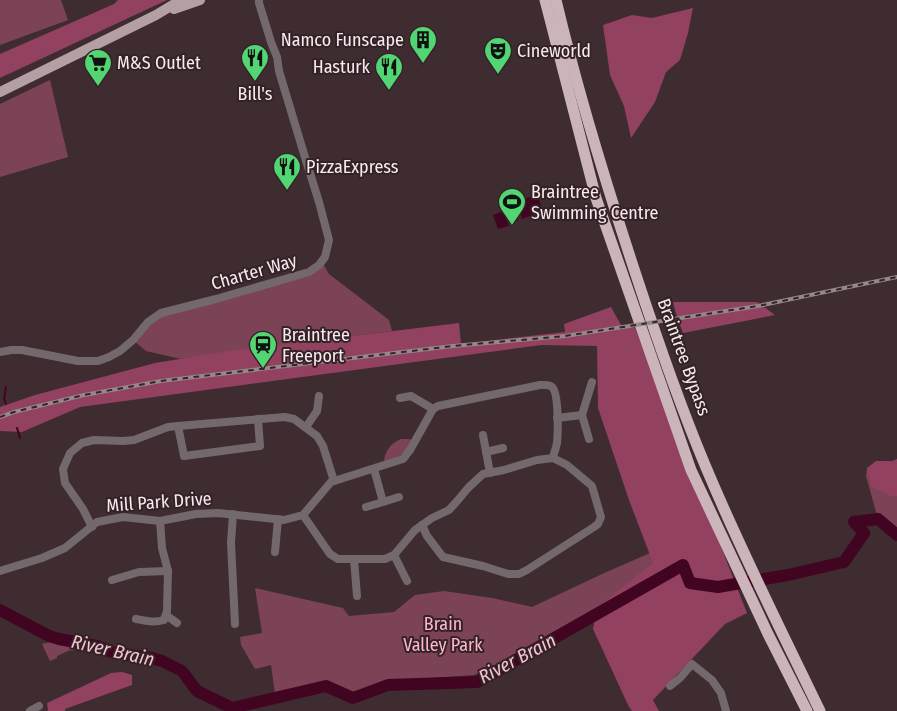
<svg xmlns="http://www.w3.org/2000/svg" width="897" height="711" font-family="'Fira Sans Condensed',sans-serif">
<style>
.green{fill:#7c4357}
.forest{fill:#934160}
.water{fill:#420521}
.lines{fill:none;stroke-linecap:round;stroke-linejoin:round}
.stream{stroke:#420521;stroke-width:2}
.river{stroke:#420521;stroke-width:12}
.minor{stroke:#73696c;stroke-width:8}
.major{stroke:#b39fa4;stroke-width:10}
.highway{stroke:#ccb4bb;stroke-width:11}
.rail-casing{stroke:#96878b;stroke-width:4}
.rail{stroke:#342227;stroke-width:2;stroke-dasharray:5.5;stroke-linecap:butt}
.labels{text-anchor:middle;stroke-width:4;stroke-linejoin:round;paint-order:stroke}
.poi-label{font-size:18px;fill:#f8ebef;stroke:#342227;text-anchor:start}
.street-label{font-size:18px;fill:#f8ebef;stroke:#342227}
.park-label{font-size:18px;fill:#ffb7cd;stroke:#342227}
.water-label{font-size:19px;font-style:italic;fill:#f5c4d2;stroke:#342227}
</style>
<rect width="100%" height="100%" fill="#3e2c31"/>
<!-- green -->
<g class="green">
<path d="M0,0H61L68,20L0,45Z"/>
<path d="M50,80L68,157L0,177V104Z"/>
<path d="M322,262L329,274L389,320L392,331L181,359L146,351L133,340L159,314L309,272Z"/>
<path d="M401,439H408L412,440C402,457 403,455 384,461C385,451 391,443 401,439Z"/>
<path d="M897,459V535L878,519L866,476L867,468L883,461H893Z"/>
<path d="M650,553L656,571L622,590L580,620L523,653L474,675L389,681L352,692L327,684L275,694L271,665L255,669L241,645L240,637L262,633L255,588L343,608L349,616L394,612L415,595L444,591L492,598L532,607L602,574Z"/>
<path d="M50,642L69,644L75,646L73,651L70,650L57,656V658L50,661L42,644Z"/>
</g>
<!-- forest -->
<g class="forest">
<path d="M118,0H167L0,78V54L114,4Z"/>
<path d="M693,8L688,33L680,60L666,72L655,102L631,138L624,106L610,75L603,25L632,15L652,18Z"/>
<path d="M673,302H757L775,315L683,333L677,317Z"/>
<path d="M611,307L621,325L635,328L747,613L725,624L653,700L659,711H632L628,705L593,629L597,608L653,563L629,500L598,408L597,346L541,345L80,407L22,432L0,431V407L35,395L155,363L229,351L459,323L461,344L565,332L564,324Z"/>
<path d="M897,459V496H890L871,486L867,468L876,461H893Z"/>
<path d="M122,672L132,675V685L65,709V711H47L48,710L47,703L111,673Z"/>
</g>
<!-- water -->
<g class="water">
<path d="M537,194L543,211L522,219L517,202Z"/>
<path d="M515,206L518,208V221H515L512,217L509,209L504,212L509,226L498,229L493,215Z"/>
</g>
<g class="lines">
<!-- stream -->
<g class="stream">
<path d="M6,404L4,399L6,387"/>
<path d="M17,428L20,438"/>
<path d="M0,607L3,612"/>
</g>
<!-- river -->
<path class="river" d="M0,610L49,636L59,639L97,646L114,653L152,658L162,661L182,671L197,691L232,708L326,686L353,698L388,685L477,682L683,565L690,583L718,587L788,575L844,562L864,533L854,522L878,519L897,535"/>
<!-- minor -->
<g class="minor">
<path d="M0,352L11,350H22L78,361H98L109,357L120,351L133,340L148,322L161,313L216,299L309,272L319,265L325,257L329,240L319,202L304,154L279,71L277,57L271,42L259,3V0"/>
<path d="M400,398L411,396L433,409"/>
<path d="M582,415L589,439"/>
<path d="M557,418L582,415L592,382"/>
<path d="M178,426L184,456L260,446L258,419"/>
<path d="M306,427L317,411L319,396"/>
<path d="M483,435L490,473"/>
<path d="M486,452L503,448"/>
<path d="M383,502L399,497"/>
<path d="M366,507L383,502L374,469"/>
<path d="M233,514L231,543L235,624"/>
<path d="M303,515L330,554L338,559H385L394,555L415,530L432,518L449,510L458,500L468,488L483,474L504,470L537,460L553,458"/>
<path d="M422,525L427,536L443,557L483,566L508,574H519L527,570L594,527L598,524L601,517L592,486L567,465L553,458"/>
<path d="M92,527L83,509L65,483L63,469L70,453L82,443L94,440L123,441L134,440L168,427L178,426L285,417L294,419L317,436L323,446L334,481"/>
<path d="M275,552L278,519"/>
<path d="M394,555L407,581"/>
<path d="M354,559L357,596"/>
<path d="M0,571L42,558L65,548L97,522L123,517L160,521L196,514L218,513L284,520L303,515L331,482L403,459L410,450L433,409L438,406L540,385C545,385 549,384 552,387C559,393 558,433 557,443C556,448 554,453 553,458"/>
<path d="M112,580L139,572L168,571"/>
<path d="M166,615L177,623"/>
<path d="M136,619C146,621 154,623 164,620L167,611L168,571L162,548L160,521"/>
<path d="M670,686L680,678L692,664L712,680L721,693L726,711"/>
<path d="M30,711L39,706"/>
</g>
<!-- major -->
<g class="major">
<path d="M174,9L200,0"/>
<path d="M0,92L156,15L181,0"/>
</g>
<!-- highway -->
<g class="highway">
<path d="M545,0L596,198L691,470L768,634L807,711"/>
<path d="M556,0C578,93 606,184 636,275C657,339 679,403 705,465C740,549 781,630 820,711"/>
</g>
<defs>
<path id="rail" d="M0,417L14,412L84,395L161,381L453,346L565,336L758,306L897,277"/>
</defs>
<!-- rail casing -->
<use href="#rail" class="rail-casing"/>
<!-- rail -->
<use href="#rail" class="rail"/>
</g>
<!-- icons -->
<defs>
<symbol id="building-pin" viewBox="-11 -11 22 30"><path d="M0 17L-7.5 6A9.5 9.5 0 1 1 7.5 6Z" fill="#52d673" stroke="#342227"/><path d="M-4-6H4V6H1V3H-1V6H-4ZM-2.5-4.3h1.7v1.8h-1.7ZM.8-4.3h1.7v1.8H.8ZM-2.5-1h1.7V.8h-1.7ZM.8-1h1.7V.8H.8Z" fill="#111"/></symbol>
<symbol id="theatre-pin" viewBox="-11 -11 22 30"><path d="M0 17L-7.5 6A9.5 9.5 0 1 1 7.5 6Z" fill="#52d673" stroke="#342227"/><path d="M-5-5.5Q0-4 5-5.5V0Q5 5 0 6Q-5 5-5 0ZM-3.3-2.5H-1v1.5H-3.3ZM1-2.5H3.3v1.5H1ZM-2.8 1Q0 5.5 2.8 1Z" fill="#111"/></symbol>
<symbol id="restaurant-pin" viewBox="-11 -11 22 30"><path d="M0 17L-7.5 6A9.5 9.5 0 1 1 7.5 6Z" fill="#52d673" stroke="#342227"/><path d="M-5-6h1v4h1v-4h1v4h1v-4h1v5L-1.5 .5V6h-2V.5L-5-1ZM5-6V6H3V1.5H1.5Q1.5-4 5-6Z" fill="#111"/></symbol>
<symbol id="supermarket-pin" viewBox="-11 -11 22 30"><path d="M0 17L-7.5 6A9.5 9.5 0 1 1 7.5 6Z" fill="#52d673" stroke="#342227"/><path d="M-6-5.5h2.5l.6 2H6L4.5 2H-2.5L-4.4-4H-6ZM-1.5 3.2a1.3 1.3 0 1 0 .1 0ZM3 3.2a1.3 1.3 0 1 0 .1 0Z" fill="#111"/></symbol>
<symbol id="stadium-pin" viewBox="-11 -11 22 30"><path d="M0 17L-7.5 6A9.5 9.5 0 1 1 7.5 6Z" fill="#52d673" stroke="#342227"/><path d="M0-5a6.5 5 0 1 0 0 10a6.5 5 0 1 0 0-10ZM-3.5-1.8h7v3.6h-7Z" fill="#111"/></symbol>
<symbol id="station-pin" viewBox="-11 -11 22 30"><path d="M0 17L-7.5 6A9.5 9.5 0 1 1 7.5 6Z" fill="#52d673" stroke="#342227"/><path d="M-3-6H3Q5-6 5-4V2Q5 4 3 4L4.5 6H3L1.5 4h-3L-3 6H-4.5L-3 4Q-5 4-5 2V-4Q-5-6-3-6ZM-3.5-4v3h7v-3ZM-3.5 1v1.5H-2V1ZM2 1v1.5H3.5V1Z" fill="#111"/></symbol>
</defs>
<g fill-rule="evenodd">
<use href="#building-pin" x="407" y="24" width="32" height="43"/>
<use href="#theatre-pin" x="482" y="35" width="32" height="43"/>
<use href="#restaurant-pin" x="239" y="42" width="32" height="43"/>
<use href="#supermarket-pin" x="82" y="47" width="32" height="43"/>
<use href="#restaurant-pin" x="373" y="51" width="32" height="43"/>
<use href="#restaurant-pin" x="271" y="151" width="32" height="43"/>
<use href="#stadium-pin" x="496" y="186" width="32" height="43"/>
<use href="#station-pin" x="247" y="329" width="32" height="43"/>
</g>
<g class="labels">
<!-- poi labels -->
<g class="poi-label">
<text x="404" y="46" text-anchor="end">Namco Funscape</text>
<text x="517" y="57">Cineworld</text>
<text x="117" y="69">M&amp;S Outlet</text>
<text x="370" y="73" text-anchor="end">Hasturk</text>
<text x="255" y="100" text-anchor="middle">Bill's</text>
<text x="306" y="173">PizzaExpress</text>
<text x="531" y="198">Braintree<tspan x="531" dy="21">Swimming Centre</tspan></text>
<text x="282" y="341">Braintree<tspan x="282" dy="21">Freeport</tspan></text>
</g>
<!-- street labels -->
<g class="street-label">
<text transform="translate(254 272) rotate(-16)" y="6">Charter Way</text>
<text transform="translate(684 357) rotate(70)" y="6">Braintree Bypass</text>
<text transform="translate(159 502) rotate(-4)" y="6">Mill Park Drive</text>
</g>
<!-- park labels -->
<g class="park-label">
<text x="443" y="630">Brain<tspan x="443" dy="21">Valley Park</tspan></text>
</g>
<!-- water labels -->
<g class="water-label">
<text transform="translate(113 650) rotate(13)" y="7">River Brain</text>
<text transform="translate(517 658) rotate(-28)" y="7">River Brain</text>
</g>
</g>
</svg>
